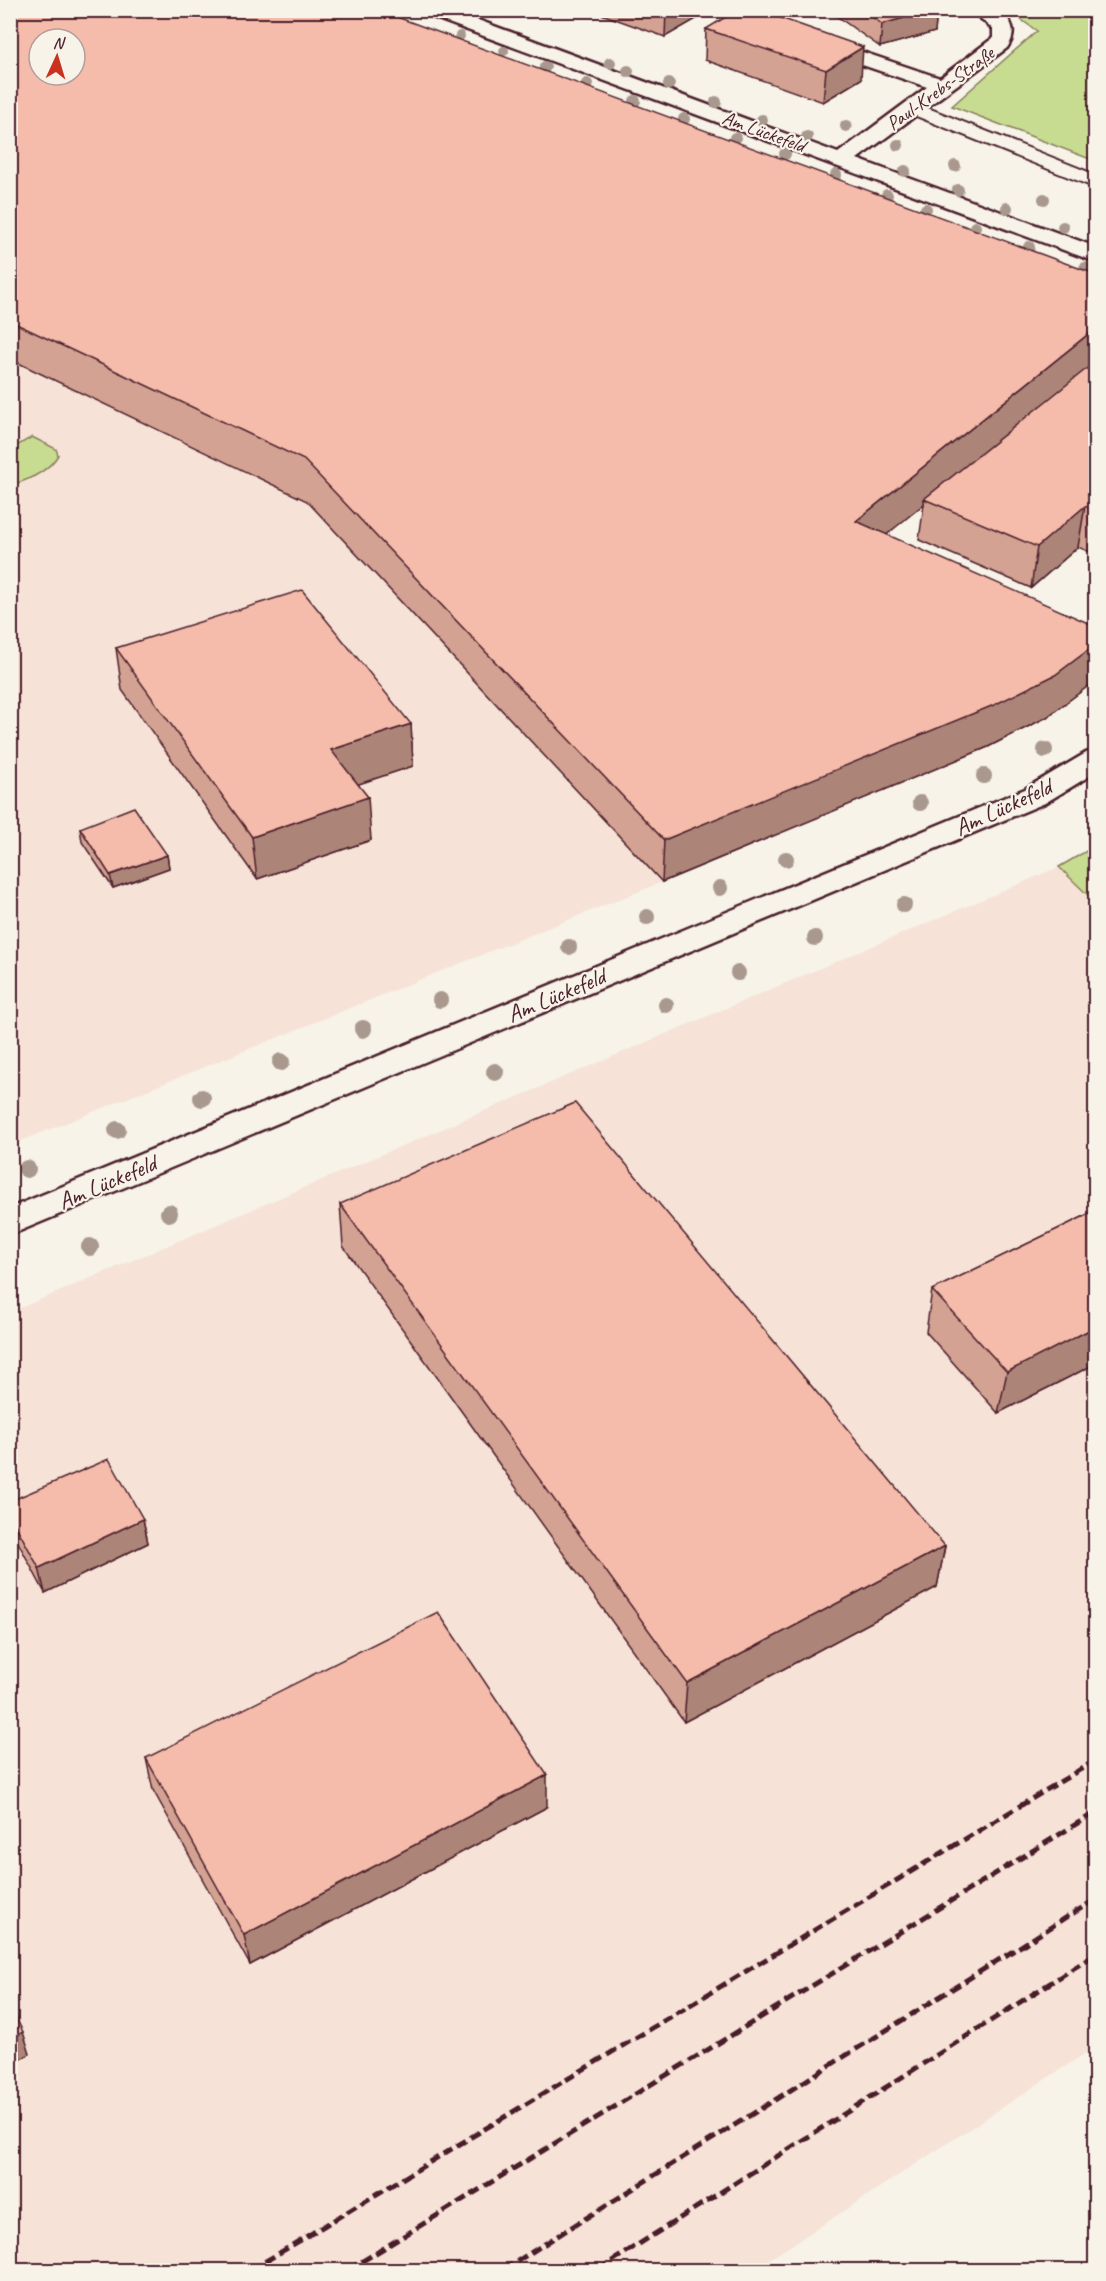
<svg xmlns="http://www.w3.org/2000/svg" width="1106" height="2281" font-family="Caveat,sans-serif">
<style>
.built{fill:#f6e2d6}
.green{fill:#c8dc91;stroke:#897e5e;stroke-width:1.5}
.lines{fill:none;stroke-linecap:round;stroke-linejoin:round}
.lane-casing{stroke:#4a1f2b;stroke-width:4}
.street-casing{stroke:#4a1f2b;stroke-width:5}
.secondary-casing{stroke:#4a1f2b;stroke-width:5}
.lane{fill:#f7f3e8;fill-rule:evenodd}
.street{fill:#f7f3e8;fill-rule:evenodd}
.secondary{fill:#f7f3e8;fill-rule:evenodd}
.rail{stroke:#4a1f2b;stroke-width:5;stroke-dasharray:11 5;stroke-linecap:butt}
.tree{fill:#a9988e}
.wall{fill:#d3a293;stroke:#4a1f2b;stroke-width:1.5}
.shaded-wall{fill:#ac8478;stroke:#4a1f2b;stroke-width:1.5}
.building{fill:#f5bcab;stroke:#4a1f2b;stroke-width:1.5;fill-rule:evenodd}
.labels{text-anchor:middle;stroke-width:4.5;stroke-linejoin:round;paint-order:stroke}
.far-street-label{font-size:20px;fill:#4a1f2b;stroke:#f7f3e8}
.street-label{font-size:24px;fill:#4a1f2b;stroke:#f7f3e8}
</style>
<rect width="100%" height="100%" fill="#f7f3e8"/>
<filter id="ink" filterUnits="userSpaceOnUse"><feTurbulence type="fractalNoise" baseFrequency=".0167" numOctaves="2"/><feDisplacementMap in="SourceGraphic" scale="12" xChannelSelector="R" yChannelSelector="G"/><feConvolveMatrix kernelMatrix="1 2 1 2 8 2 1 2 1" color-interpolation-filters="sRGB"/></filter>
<g filter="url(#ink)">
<!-- built -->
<g class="built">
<path d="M10,359L307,501L662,882L11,1145Z"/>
<path d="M1059,867L1096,902L1095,2047L753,2270H11V1312Z"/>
</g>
<!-- green -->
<g class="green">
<path d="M1009,11H1095V161L952,106L1037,31Z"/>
<path d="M32,437L56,449L58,455C48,472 29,480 11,485V449Z"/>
<path d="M1095,846V902L1059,867Z"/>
</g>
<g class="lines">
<defs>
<path id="lane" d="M913,102L1096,175V188L906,112L903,108L906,104Z"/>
<path id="street" d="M421,10H451L838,153L927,87L774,35L744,10H767L788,27L940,78L993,38V29L971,10C979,10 990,9 997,11C1014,19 1017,34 1007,48L857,159L1096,247V262L424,14Z"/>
<path id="secondary" d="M1096,750V772L1045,803L10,1235V1208L1025,789L1086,753Z"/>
</defs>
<!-- lane casing -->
<use href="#lane" class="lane-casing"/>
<!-- street casing -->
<use href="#street" class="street-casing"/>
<!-- secondary casing -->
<use href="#secondary" class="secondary-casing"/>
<!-- lane -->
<use href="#lane" class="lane"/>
<!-- street -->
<use href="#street" class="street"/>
<!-- secondary -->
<use href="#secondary" class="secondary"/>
<!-- rail -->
<g class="rail">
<path d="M251,2270L1096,1760"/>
<path d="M348,2270L1096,1812"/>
<path d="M503,2270L1096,1899"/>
<path d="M598,2270L1096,1954"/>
</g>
</g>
<!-- trees -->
<g class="tree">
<circle cx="460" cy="36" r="5"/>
<circle cx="504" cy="51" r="5"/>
<circle cx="610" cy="63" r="6"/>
<circle cx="545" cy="67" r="6"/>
<circle cx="628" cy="71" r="6"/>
<circle cx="587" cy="84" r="6"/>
<circle cx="669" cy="84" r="6"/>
<circle cx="635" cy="101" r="6"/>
<circle cx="716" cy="102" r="6"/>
<circle cx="684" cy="119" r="6"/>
<circle cx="762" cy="120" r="6"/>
<circle cx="846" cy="126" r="6"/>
<circle cx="807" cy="137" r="6"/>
<circle cx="735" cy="138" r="6"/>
<circle cx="898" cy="145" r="6"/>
<circle cx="785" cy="154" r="6"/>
<circle cx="955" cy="166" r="6"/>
<circle cx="905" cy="171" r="6"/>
<circle cx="836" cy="175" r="6"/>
<circle cx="958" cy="190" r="6"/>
<circle cx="887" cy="195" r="6"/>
<circle cx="1044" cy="199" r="6"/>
<circle cx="1007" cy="208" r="6"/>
<circle cx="926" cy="209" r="6"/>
<circle cx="975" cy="227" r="6"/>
<circle cx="1063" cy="227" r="6"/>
<circle cx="1029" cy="247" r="6"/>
<circle cx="1085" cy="268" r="6"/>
<circle cx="1045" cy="750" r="8"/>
<circle cx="984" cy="776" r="8"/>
<circle cx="920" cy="803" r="8"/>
<circle cx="786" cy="859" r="8"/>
<circle cx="720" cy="888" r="8"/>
<circle cx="904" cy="905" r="8"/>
<circle cx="647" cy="917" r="8"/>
<circle cx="815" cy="938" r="8"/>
<circle cx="569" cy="947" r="8"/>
<circle cx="738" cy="973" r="8"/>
<circle cx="440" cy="1000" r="8"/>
<circle cx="666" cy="1005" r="8"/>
<circle cx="363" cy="1029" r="9"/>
<circle cx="281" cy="1062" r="9"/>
<circle cx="495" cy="1072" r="9"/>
<circle cx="202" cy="1098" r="9"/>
<circle cx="117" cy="1130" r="9"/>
<circle cx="27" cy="1169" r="9"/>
<circle cx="169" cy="1213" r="9"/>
<circle cx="90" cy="1247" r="9"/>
</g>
<!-- wall -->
<g class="wall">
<path d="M10,10L1095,274V554L1078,547L1031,588L919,540L924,504L886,534L1047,717L988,747L662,882L307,501L10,359Z"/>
<path d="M590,10H704L703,15L665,37Z"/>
<path d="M828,10H937L935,32L880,47Z"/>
<path d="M706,29L861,79L823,102L705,60Z"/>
<path d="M116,648L411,724L413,766L358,784L371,840L257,879L122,690Z"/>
<path d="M80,828L167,855L169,868L113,888L82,842Z"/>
<path d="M340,1204L945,1546L937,1587L684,1722L343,1246Z"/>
<path d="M1095,1211V1364L998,1413L926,1332L932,1290Z"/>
<path d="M10,1501L143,1519L148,1543L45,1593L11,1529Z"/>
<path d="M146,1758L547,1807L250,1965L153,1790Z"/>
</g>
<!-- shaded-wall -->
<g class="shaded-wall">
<path d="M666,10H704L703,15L665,37Z"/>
<path d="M933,10H937L935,32L880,47L882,24Z"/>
<path d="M863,47L861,79L823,102L826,70Z"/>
<path d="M1095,330V367L924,499V504L852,563L856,521L1091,332Z"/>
<path d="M1085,506L1078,547L1031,588L1037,547Z"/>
<path d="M1095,645V681L1047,717L988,747L662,882L664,840Z"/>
<path d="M411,724L413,766L335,792L331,750Z"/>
<path d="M368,797L371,840L257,879L252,837Z"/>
<path d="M167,855L169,868L113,888L110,875Z"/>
<path d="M1095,1327V1364L998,1413L1007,1372Z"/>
<path d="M143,1519L148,1543L45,1593L39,1568Z"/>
<path d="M945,1546L937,1587L684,1722L687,1683Z"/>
<path d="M547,1775V1807L250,1965L244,1935Z"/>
<path d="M23,2032L30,2054L10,2065V2039Z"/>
</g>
<!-- building -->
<g class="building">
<path d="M10,10H378L1095,274V330L1091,332L856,521L1095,626V645L1055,675L994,705L664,840L304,460L10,321ZM39,39H75V75H39Z"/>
<path d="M737,10H758L863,47L826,70L706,29Z"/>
<path d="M862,10H933L882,24Z"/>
<path d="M1095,362V510L1085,506L1037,547L924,499Z"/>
<path d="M302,590L411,724L331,750L368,797L252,837L116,648Z"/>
<path d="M134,807L167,855L110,875L80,828Z"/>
<path d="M575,1103L945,1546L687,1683L340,1204Z"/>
<path d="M1095,1211V1327L1007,1372L932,1290Z"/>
<path d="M109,1459L143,1519L39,1568L10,1515V1501Z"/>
<path d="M438,1612L547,1775L244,1935L146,1758Z"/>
<path d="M10,2006L23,2032L10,2039Z"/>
</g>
</g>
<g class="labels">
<!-- far-street labels -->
<g class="far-street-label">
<text transform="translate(940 88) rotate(-36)" y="7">Paul-Krebs-Straße</text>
<text transform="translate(764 131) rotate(20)" y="7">Am Lückefeld</text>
</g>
<!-- street labels -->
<g class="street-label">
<text transform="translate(1003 807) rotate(-25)" y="8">Am Lückefeld</text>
<text transform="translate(556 995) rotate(-23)" y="8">Am Lückefeld</text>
<text transform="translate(107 1182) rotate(-23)" y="8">Am Lückefeld</text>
</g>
</g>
<!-- margin -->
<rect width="1106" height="2281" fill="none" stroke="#f7f3e8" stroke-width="36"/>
<rect x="18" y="18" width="1070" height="2245" fill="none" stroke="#4a1f2b" stroke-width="2" filter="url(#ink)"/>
<!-- north arrow -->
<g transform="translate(57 57) rotate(4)"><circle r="28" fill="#f7f3e8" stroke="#b29e9c" stroke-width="1.5"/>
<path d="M0-4.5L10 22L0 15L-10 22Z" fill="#c8321e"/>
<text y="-9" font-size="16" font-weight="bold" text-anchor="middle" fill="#4a1f2b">N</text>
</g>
</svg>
